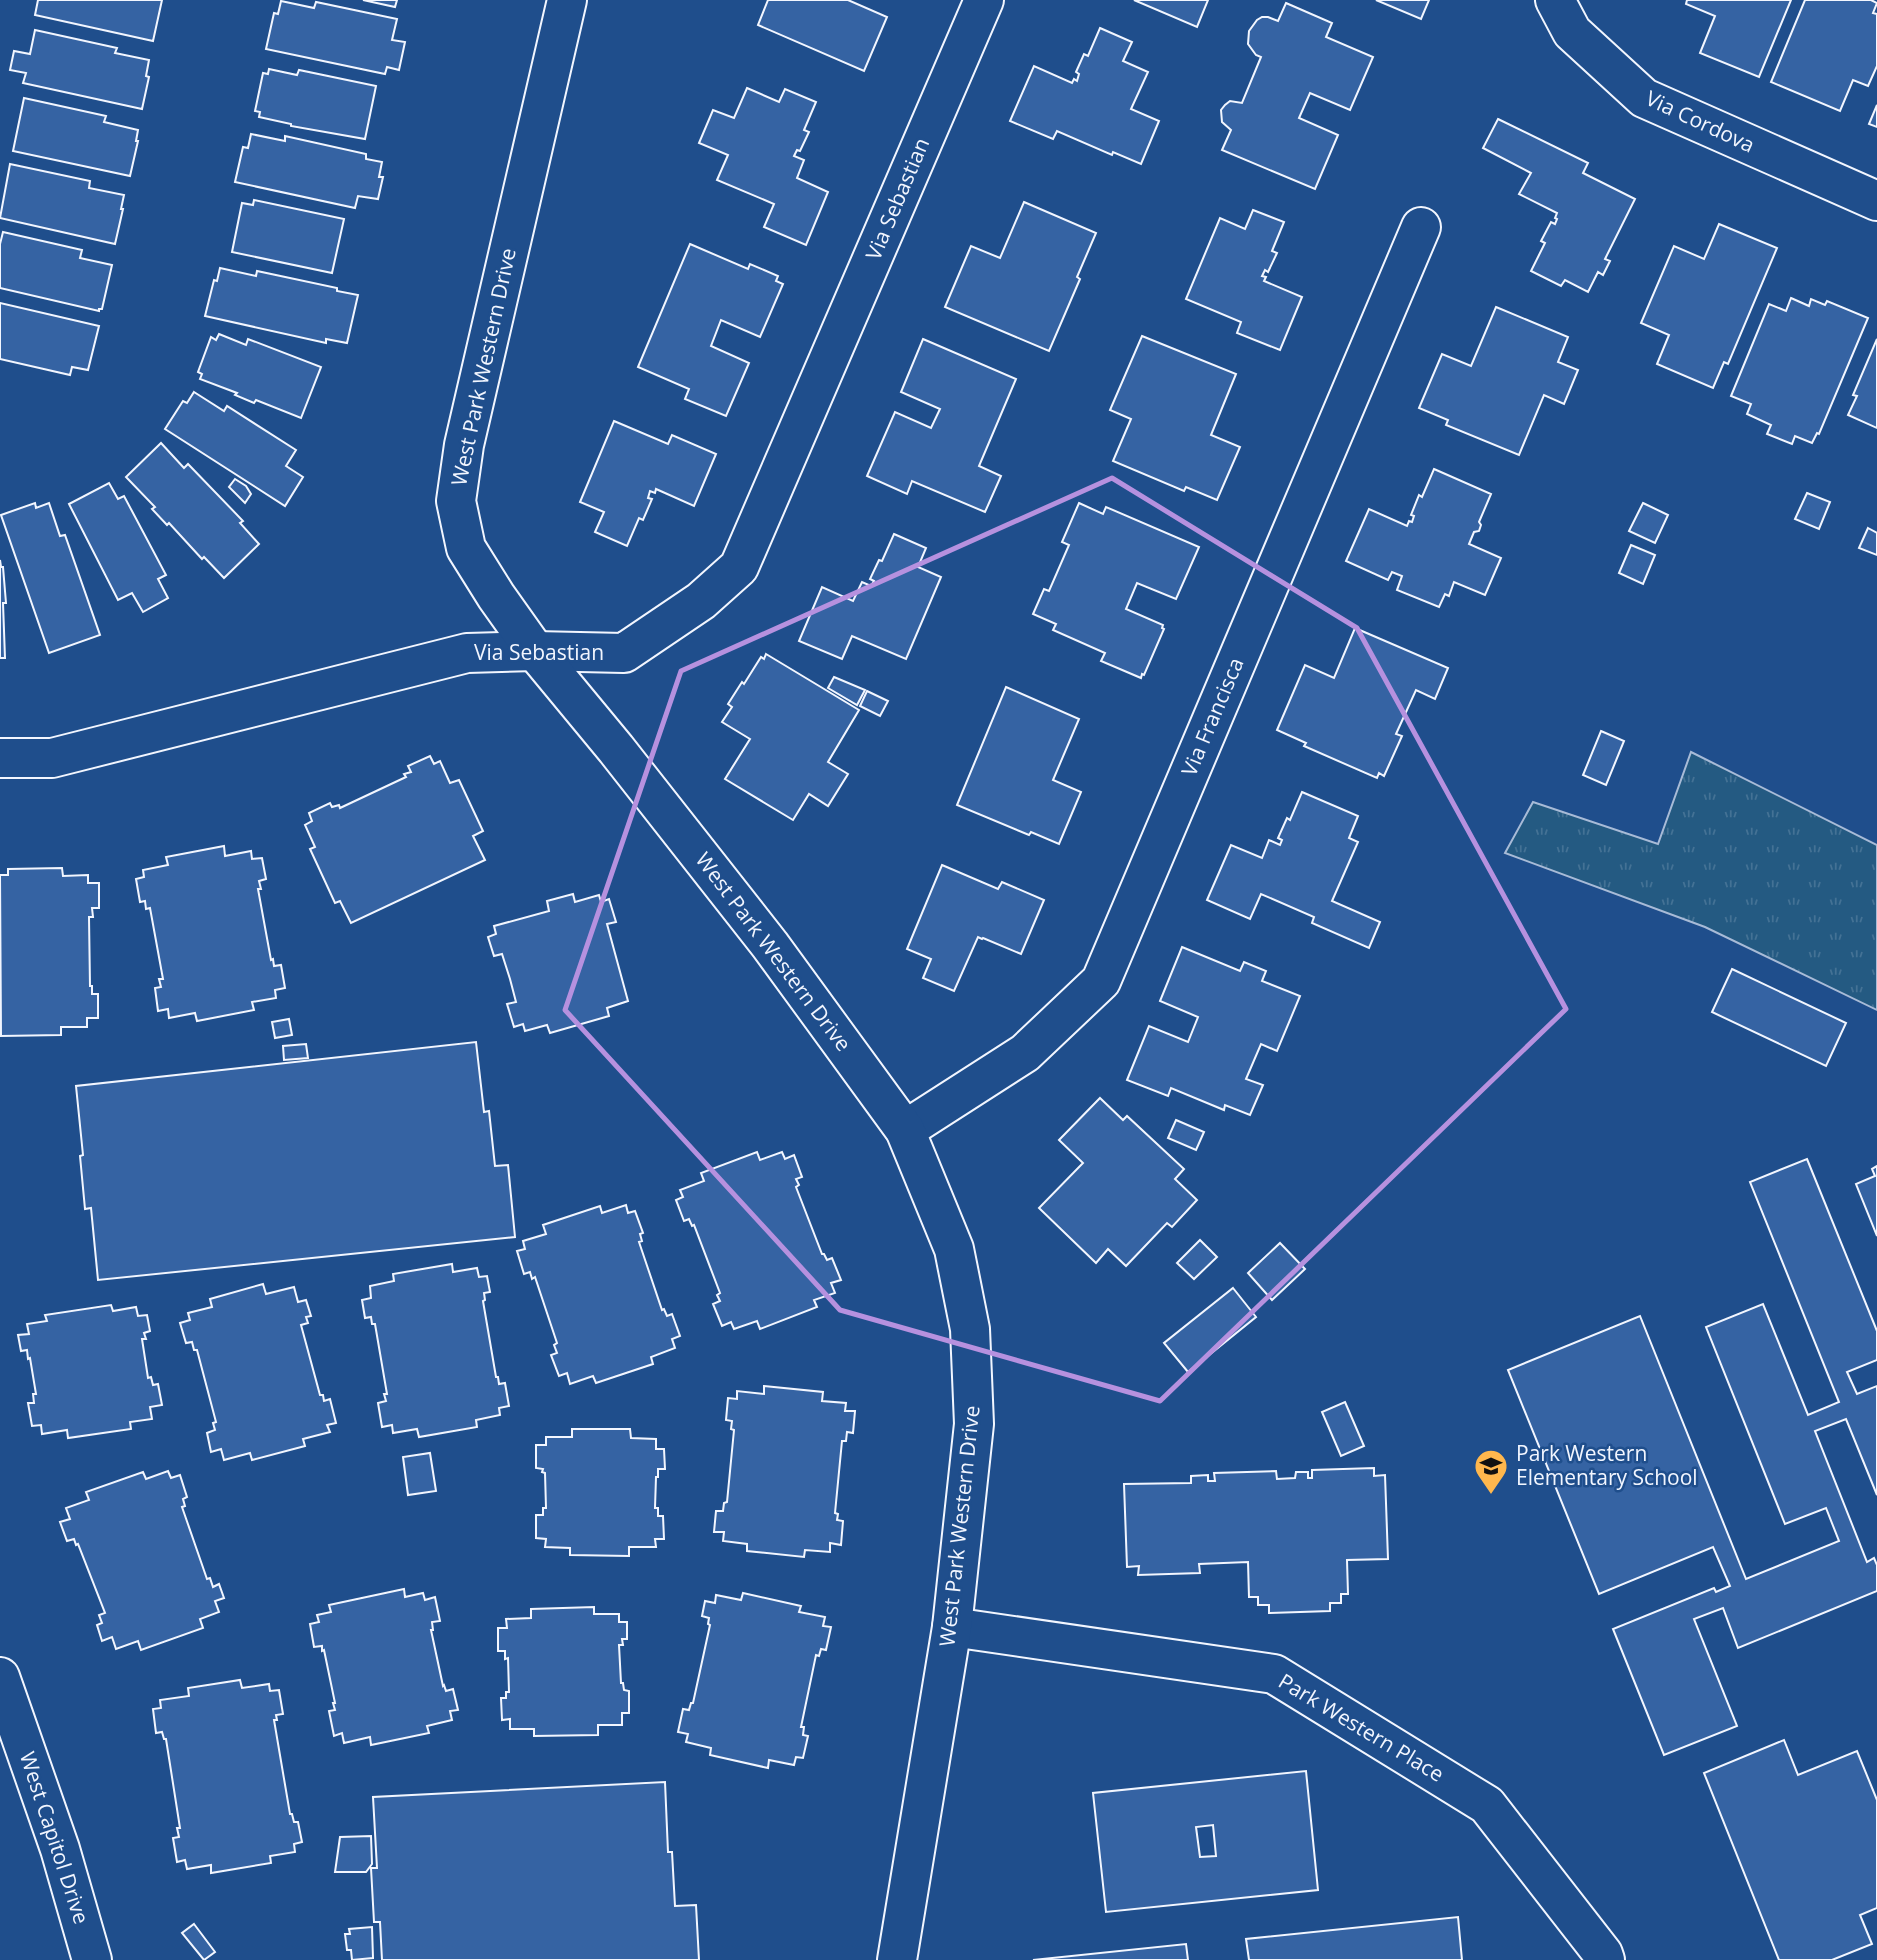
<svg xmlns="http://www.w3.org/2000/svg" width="1877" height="1960" font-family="'Open Sans',sans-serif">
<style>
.grass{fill:url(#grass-tufts);stroke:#a8bbd7;stroke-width:2}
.building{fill:#3563a3;stroke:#f2f6ff;stroke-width:2;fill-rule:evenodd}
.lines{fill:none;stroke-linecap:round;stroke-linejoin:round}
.street-casing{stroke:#f2f6ff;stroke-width:42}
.secondary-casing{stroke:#f2f6ff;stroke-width:42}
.street{stroke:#1f4e8c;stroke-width:38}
.secondary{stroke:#1f4e8c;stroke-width:38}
.marked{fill:none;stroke:#b691df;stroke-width:5;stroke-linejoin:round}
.labels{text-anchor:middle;stroke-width:5;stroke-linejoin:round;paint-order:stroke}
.street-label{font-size:21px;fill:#f2f6ff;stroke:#1f4e8c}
.poi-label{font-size:21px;fill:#f2f6ff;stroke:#1f4e8c;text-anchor:start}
</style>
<defs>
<pattern id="grass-tufts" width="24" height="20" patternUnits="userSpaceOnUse" patternTransform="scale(1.75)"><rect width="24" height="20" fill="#245a82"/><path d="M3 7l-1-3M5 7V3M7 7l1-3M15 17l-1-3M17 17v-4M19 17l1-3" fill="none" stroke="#447295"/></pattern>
</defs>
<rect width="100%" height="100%" fill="#1f4e8c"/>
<!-- grass -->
<path class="grass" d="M1691,752L1877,845V1010L1705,927L1505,853L1533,802L1658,844Z"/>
<!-- building -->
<g class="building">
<path d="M38,0H162L153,41L35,15Z"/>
<path d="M363,0H397L395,7Z"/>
<path d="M768,0H848L887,17L864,71L758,25Z"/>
<path d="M1134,0H1208L1197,27Z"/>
<path d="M1376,0H1429L1421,19Z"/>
<path d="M1687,0H1791L1759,77L1700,53L1715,16L1686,4Z"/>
<path d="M1805,0H1871L1877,3L1873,13L1877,14V66L1868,86L1853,80L1840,111L1771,82Z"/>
<path d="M281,1L314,8L316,2L397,19L392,40L405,42L399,70L387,67L385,74L266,49L274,13L278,14Z"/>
<path d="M1286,3L1332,23L1326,37L1373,57L1350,110L1310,93L1299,118L1338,135L1315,189L1222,150L1231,130L1222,122L1221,110L1225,105L1230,101L1242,103L1261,57L1256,55L1248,44L1249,31L1257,20L1262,17H1268L1278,21Z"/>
<path d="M1100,28L1132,42L1123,61L1148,72L1131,109L1159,121L1141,164L1113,152L1112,155L1057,131L1053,139L1010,121L1034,66L1072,83L1074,79L1077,81L1079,74L1076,72L1084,54L1088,56Z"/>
<path d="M35,30L117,48L115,53L149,60L146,76L149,77L142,109L23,83L26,73L10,70L14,51L30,54Z"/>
<path d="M269,69L297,75L299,70L376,86L365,139L291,126V124L259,117L260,112L255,111L263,73L268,74Z"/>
<path d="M747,88L779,102L785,89L816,102L804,130L809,132L800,151L797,150L794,156L804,160L797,178L828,192L806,245L764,227L774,204L717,180L728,155L699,143L713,110L734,118Z"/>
<path d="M24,98L106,116L104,122L138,130L136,141H138L130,176L13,151Z"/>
<path d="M1877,105V127L1869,124Z"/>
<path d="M1498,119L1588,163L1583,173L1635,199L1605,259L1610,261L1603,275L1598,272L1588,292L1565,280L1561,286L1531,271L1545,243L1541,241L1551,222L1555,224L1557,219L1555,218L1557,213L1519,194L1531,173L1483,148Z"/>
<path d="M251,134L285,141V136L366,154V159L382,162L379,177H383L378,199L358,196L355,208L235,182L243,147L248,148Z"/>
<path d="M10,164L90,181L89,188L124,195L121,209H123L115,244L0,218Z"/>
<path d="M254,200L344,219L332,273L232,252L242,203L253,205Z"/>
<path d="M1024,202L1096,233L1077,277L1080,279L1049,351L945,307L971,246L1000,258Z"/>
<path d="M1253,210L1284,222L1272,251L1277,253L1268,272L1265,270L1262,276L1266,277L1264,281L1302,297L1280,350L1237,333L1241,322L1186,299L1220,218L1245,229Z"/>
<path d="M1719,224L1777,248L1728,364L1724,362L1713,388L1657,364L1669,335L1641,323L1674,246L1704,259Z"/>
<path d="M3,232L82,250L80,258L112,265L102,309H99V311L0,288V244Z"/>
<path d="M690,244L748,269L750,264L778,276L776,281L783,284L760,337L721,320L711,346L749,363L726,416L685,399L689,389L638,367Z"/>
<path d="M220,268L256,276L257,271L337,288V291L358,295L347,343L326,339V343L205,316L214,280L217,281Z"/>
<path d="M1791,298L1809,306L1811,299L1825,305L1827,301L1868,318L1819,434L1817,433L1812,443L1795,436L1792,444L1767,434L1771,425L1747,414L1751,404L1731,396L1769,304L1786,311Z"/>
<path d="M0,303L99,326L88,370L72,367L70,375L0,359Z"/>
<path d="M1496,307L1568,337L1558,362L1578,370L1564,404L1544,395L1519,455L1446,425L1448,420L1419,408L1442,354L1471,366Z"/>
<path d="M219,334L246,345L248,339L321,367L301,418L256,400L254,403L235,395L237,393L200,379L202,374L198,372L211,337L216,340Z"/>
<path d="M1142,336L1236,374L1211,435L1240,447L1217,500L1186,487L1184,491L1113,461L1131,419L1110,410Z"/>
<path d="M923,339L1016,379L979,466L1001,476L985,512L912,481L907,494L867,476L895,412L931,428L940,409L901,392Z"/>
<path d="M1877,339V428L1848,415L1857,396L1853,395Z"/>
<path d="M194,392L224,411L227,406L296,450L286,466L303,477L285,506L165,429L183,401L187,403Z"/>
<path d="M614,421L668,444L672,435L716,454L694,506L656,489L655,493L650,491L648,498L652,499L643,520L639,518L627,546L595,532L604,512L580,502Z"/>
<path d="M161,443L184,468L188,464L243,521L240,523L259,544L224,578L204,557L202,559L169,523L167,525L152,509L155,507L126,477Z"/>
<path d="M1434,469L1491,494L1479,522L1481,525L1479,531L1474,532L1469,544L1501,558L1485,595L1454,582L1449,596L1445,594L1439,607L1397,590L1402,576L1392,572L1388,580L1346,561L1369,509L1407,526L1409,521L1412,522L1414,516L1411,515L1419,495L1422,497Z"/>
<path d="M235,479L246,486L251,494L245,503L229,487Z"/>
<path d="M109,483L118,499L124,496L166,575L158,579L168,598L143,612L132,593L118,600L69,504Z"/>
<path d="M1807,493L1830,502L1819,529L1795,519Z"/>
<path d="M35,503L36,508L49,503L60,536L65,535L100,635L49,653L1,515Z"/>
<path d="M1079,503L1103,514L1106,507L1199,547L1176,599L1137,583L1126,609L1163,625L1162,628L1164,629L1144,675L1142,674L1141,678L1101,661L1105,653L1053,630L1056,624L1033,614L1044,589L1049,591L1069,545L1062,542Z"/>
<path d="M1643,503L1668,515L1655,543L1629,531Z"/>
<path d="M1868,528L1877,533V555L1859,548Z"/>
<path d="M894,534L926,548L918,567L941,577L906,659L852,636L842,659L799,641L822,587L853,601L862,582L871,586L874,581L870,579L879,560L882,561Z"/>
<path d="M1631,545L1655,555L1643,584L1619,573Z"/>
<path d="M0,560L1,567H3L6,603H3L5,658H0Z"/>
<path d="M1355,628L1448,668L1435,699L1416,690L1396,734L1402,736L1384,776L1379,773L1377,778L1304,746L1306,743L1277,730L1305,665L1334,678Z"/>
<path d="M766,654L859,710L828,762L848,774L828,806L809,794L793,820L725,779L750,739L722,722L732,707L728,704L742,682L744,684L761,657L764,659Z"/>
<path d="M834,677L865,690L857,705L828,688Z"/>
<path d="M1006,687L1079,719L1053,780L1081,792L1059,844L1031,832L1029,835L957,805Z"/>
<path d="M867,691L888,701L880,716L860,706Z"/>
<path d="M1601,731L1624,741L1606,785L1583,775Z"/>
<path d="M430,756L434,764L440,761L450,783L459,780L483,831L473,836L485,860L351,923L340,901L335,903L310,849L315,847L305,825L312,821L309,813L330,803L332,807L339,805L340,808L406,777L404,774L411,772L408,766Z"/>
<path d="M1302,792L1358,816L1349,838L1358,842L1332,901L1380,922L1369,948L1312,923L1314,917L1261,894L1250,919L1207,900L1231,845L1262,858L1269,840L1280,845L1282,840L1278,838L1287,818L1290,820Z"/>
<path d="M224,846L225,856L251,851L252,859L262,858L266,879L259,881L261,889H258L271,960L273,959L274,966L281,965L285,988L275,990L276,998L252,1002L254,1010L197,1021L195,1013L169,1018L168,1009L158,1011L155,988L161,987L159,979H163L150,908L146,909L145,901L140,902L136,879L144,877L143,870L168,865L166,857Z"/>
<path d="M942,865L998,889L1002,882L1044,900L1021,954L983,938L982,939L978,937L954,991L923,978L931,959L907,949Z"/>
<path d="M62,868L63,876L88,875V883H99V908H92L93,917H89L90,986H92V994H98V1018H87V1027H61V1035L1,1036L0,875H8V869Z"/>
<path d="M573,894L575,902L599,895L601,902L609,899L616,922L607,924L628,1001L607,1008L609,1016L550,1033L547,1025L525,1031L523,1024L514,1027L507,1004L516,1002L510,979L502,954L494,956L488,937L496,934L494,926L549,911L547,901Z"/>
<path d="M1182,947L1240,971L1244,962L1266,971L1262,981L1300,996L1277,1051L1261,1044L1246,1079L1263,1085L1250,1115L1225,1105L1224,1110L1171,1088L1168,1096L1127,1080L1149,1026L1188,1042L1198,1017L1160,1001Z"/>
<path d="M1732,969L1846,1023L1826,1066L1712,1012Z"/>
<path d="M289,1019L292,1035L275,1038L272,1022Z"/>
<path d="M476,1042L484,1112L489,1111L495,1166L508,1165L515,1237L98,1280L91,1208L85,1209L80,1156L83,1155L76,1086Z"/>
<path d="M306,1044L308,1058L284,1060L283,1046Z"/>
<path d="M1100,1098L1123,1120L1127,1116L1184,1169L1175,1179L1197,1200L1172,1227L1167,1223L1126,1266L1108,1249L1096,1263L1039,1208L1083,1163L1059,1140Z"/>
<path d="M1176,1120L1204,1132L1196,1150L1168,1138Z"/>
<path d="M757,1152L760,1160L782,1152L785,1159L794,1155L802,1177L796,1179L799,1185L796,1187L822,1254H824L827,1260L832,1258L841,1280L831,1283L835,1293L814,1300L817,1307L760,1329L757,1321L734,1329L731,1322L722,1326L713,1304L720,1301L717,1295L720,1293L694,1225L692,1226L689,1219L684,1221L676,1200L683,1197L680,1190L704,1181L701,1173Z"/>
<path d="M1807,1159L1877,1331V1360L1847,1372L1857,1394L1877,1386V1495L1846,1419L1815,1431L1867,1562L1874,1558L1877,1565V1591L1738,1648L1723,1608L1694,1619L1737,1726L1664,1755L1613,1629L1714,1588L1716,1592L1730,1586L1713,1547L1599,1594L1508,1370L1640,1316L1746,1579L1839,1541L1826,1508L1785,1524L1706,1327L1763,1304L1808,1415L1839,1402L1750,1182Z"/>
<path d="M1877,1166V1236L1856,1184L1875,1176L1872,1169Z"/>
<path d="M626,1205L628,1213L635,1211L643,1233L640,1234L642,1241L639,1242L662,1310L664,1309L667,1316L672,1314L680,1336L672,1339L675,1348L651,1357L653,1364L596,1383L593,1376L570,1384L567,1373L559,1376L551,1355L557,1353L554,1345L557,1343L535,1277L532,1279L530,1272L524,1274L517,1251L525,1249L523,1241L546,1234L543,1225L600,1206L602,1213Z"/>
<path d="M1200,1240L1217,1257L1194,1279L1177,1263Z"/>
<path d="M1280,1243L1305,1269L1272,1300L1248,1273Z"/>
<path d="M452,1264L453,1272L477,1268L479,1277L487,1276L490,1292L484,1293L485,1300L483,1301L496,1377H498L499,1384L505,1383L509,1406L499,1408L500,1415L476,1420L477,1427L419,1437L417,1429L393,1433L392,1425L382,1427L378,1403L386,1401L384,1394H387L375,1324H372L371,1317L365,1318L362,1300L371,1298L370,1286L394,1281L393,1274Z"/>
<path d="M263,1284L266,1294L294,1287L298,1302L306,1300L311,1316L306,1317L308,1323L301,1325L320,1395H323L324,1401L330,1399L336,1423L327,1425L330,1432L303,1439L305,1446L252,1460L250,1453L224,1460L221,1449L211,1452L207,1433L215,1430L213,1423L216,1422L197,1350H194L192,1342L186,1343L180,1323L190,1320L188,1313L212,1307L210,1299Z"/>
<path d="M1233,1288L1256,1317L1188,1372L1164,1343Z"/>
<path d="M111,1305L113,1311L136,1307L138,1316L147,1315L150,1331L144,1333L146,1339H142L148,1378L151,1377L153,1385L158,1384L162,1405L150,1407L152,1419L130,1422L131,1429L68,1438L67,1430L42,1434L41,1425L32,1426L28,1403H34L33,1394H36L30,1358L28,1359L27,1350L21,1351L18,1335L29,1334L27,1324L47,1321L45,1315Z"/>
<path d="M764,1386L823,1392L822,1401L846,1403L845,1411H855L853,1433L847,1432L846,1441H842L835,1513L838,1514L837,1520L843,1521L841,1545L830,1543V1552L805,1550L804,1557L747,1551V1544L723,1541L724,1532H714L716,1511H723L724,1503L727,1502L734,1430L731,1429L732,1421L726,1420L728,1398L737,1399V1391L764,1394Z"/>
<path d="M1345,1402L1364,1446L1341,1456L1322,1412Z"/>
<path d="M572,1429H630L631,1438L656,1439V1449H664L665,1469H658V1477H656L655,1508H658V1516H663L664,1539H655L656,1547H629V1556L570,1555V1548L545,1547L546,1539L536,1538V1515H543V1508H546L545,1473L542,1472L543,1469L536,1468V1445H546V1437H572Z"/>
<path d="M430,1453L436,1491L408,1495L403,1457Z"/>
<path d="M1374,1468V1476L1385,1475L1388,1559L1347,1560L1348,1594H1341V1603H1330V1611L1269,1613V1605H1258V1597H1249L1248,1562L1199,1564L1200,1573L1138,1575L1139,1566L1127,1567L1124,1484L1191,1483V1476L1208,1475V1481H1215L1214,1473L1276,1471L1277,1479L1295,1478L1296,1472H1308V1478H1312V1470Z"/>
<path d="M168,1471L171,1478L180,1475L187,1497L183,1499L185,1506L182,1507L207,1579L210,1578L213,1587L219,1584L224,1598L215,1601L219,1612L200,1619L203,1628L141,1650L138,1641L116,1649L112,1637L102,1641L97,1625L102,1623L99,1615L105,1613L78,1544L76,1545L74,1539L67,1541L60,1522L70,1519L66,1508L89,1500L86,1492L143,1472L146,1479Z"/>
<path d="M404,1589L405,1597L423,1593L425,1600L435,1597L440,1621L432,1622L433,1630H431L443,1686L444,1685L446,1691L453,1689L458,1710L450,1711L452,1720L427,1726L429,1733L371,1745L370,1737L344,1743L342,1733L334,1736L329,1711L335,1710L333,1703H335L324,1650L322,1651V1646L314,1647L310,1624L319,1622L317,1615L331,1612L329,1605Z"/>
<path d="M743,1593L801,1606L799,1612L825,1617L823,1626L831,1627L826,1650L821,1649L819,1656L816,1655L801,1727H804L803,1735L808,1736L803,1758L796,1757L794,1765L769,1760L768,1768L710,1755L711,1748L686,1742L688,1734L678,1732L683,1709L689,1710L691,1703H693L710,1625L708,1624L709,1618L702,1616L705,1601L715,1603L716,1595L741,1600Z"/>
<path d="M594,1607V1614H619V1622H627V1639H622L623,1645H619L621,1683H623L624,1690L629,1691V1713H622V1725H598V1735L534,1736V1729H510V1719L502,1720L501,1698H506V1692H509L508,1658L505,1659V1651H498V1628H507L506,1619L531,1618V1609Z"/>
<path d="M240,1680L242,1688L269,1684L270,1691L279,1690L283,1714L276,1715L277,1720H274L290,1814H292L294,1822H298L302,1842L294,1844L295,1852L270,1856L271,1863L211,1873V1865L187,1869L185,1860L177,1862L173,1838L179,1837L177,1828H180L166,1739H164L162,1732L156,1733L153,1709L161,1708L160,1700L189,1696L188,1688Z"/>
<path d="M1784,1740L1798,1775L1857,1751L1877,1800V1908L1860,1915L1872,1944L1832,1960H1779L1704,1773Z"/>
<path d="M1306,1771L1318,1890L1106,1912L1093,1793ZM1213,1825L1216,1856L1200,1857L1196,1827Z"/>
<path d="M665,1782L668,1852H672L675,1906L696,1905L699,1960H382L380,1922H374L371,1868H377L373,1797Z"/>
<path d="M371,1836L372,1864L366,1872H335L340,1837Z"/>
<path d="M1458,1917L1462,1960H1249L1246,1939Z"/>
<path d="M194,1924L215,1952L204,1960L182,1933Z"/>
<path d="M372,1927L373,1958L352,1960L351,1950H347L345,1934H350L349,1929Z"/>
<path d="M1186,1944L1188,1960H1033Z"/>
</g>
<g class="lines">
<defs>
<g id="street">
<path d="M1555,0L1572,32L1644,98L1877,201"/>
<path d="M0,758H52L467,653L535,651L624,653L701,601L739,567L984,0"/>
<path d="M905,1130L1025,1053L1101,981L1421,227"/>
<path d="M952,1627L1274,1674L1487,1805L1603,1954L1605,1960"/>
</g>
<g id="secondary">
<path d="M567,0L464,445L456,501L466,548L496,596L535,651L616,749L770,945L905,1130L954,1249L970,1329L974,1424L952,1627L897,1960"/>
<path d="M0,1677L60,1849L92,1960"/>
</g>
</defs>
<!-- street casing -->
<use href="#street" class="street-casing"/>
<!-- secondary casing -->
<use href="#secondary" class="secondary-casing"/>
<!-- street -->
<use href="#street" class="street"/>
<!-- secondary -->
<use href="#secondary" class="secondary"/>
</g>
<!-- marked area -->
<path class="marked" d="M1112,478L1357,628L1566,1009L1160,1401L840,1310L565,1010L681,671Z"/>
<!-- icons -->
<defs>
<symbol id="school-pin" viewBox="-11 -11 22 30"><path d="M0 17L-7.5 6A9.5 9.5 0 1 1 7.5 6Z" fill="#ffb74d" stroke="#1f4e8c"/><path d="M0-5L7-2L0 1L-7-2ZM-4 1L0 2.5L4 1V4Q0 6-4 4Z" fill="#111"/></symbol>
</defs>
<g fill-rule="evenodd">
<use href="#school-pin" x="1472" y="1447" width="38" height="52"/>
</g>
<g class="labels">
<!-- street labels -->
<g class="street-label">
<text transform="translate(1700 122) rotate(25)" y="7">Via Cordova</text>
<text transform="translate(898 199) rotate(-67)" y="7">Via Sebastian</text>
<text transform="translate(484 367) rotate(-78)" y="7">West Park Western Drive</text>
<text x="539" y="660">Via Sebastian</text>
<text transform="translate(1213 717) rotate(-67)" y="7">Via Francisca</text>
<text transform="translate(773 952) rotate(53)" y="7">West Park Western Drive</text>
<text transform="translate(960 1526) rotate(-84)" y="7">West Park Western Drive</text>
<text transform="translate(1361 1728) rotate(31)" y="7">Park Western Place</text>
<text transform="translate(54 1838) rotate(72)" y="7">West Capitol Drive</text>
</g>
<!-- poi labels -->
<g class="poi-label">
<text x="1516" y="1461">Park Western<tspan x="1516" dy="24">Elementary School</tspan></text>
</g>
</g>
</svg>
